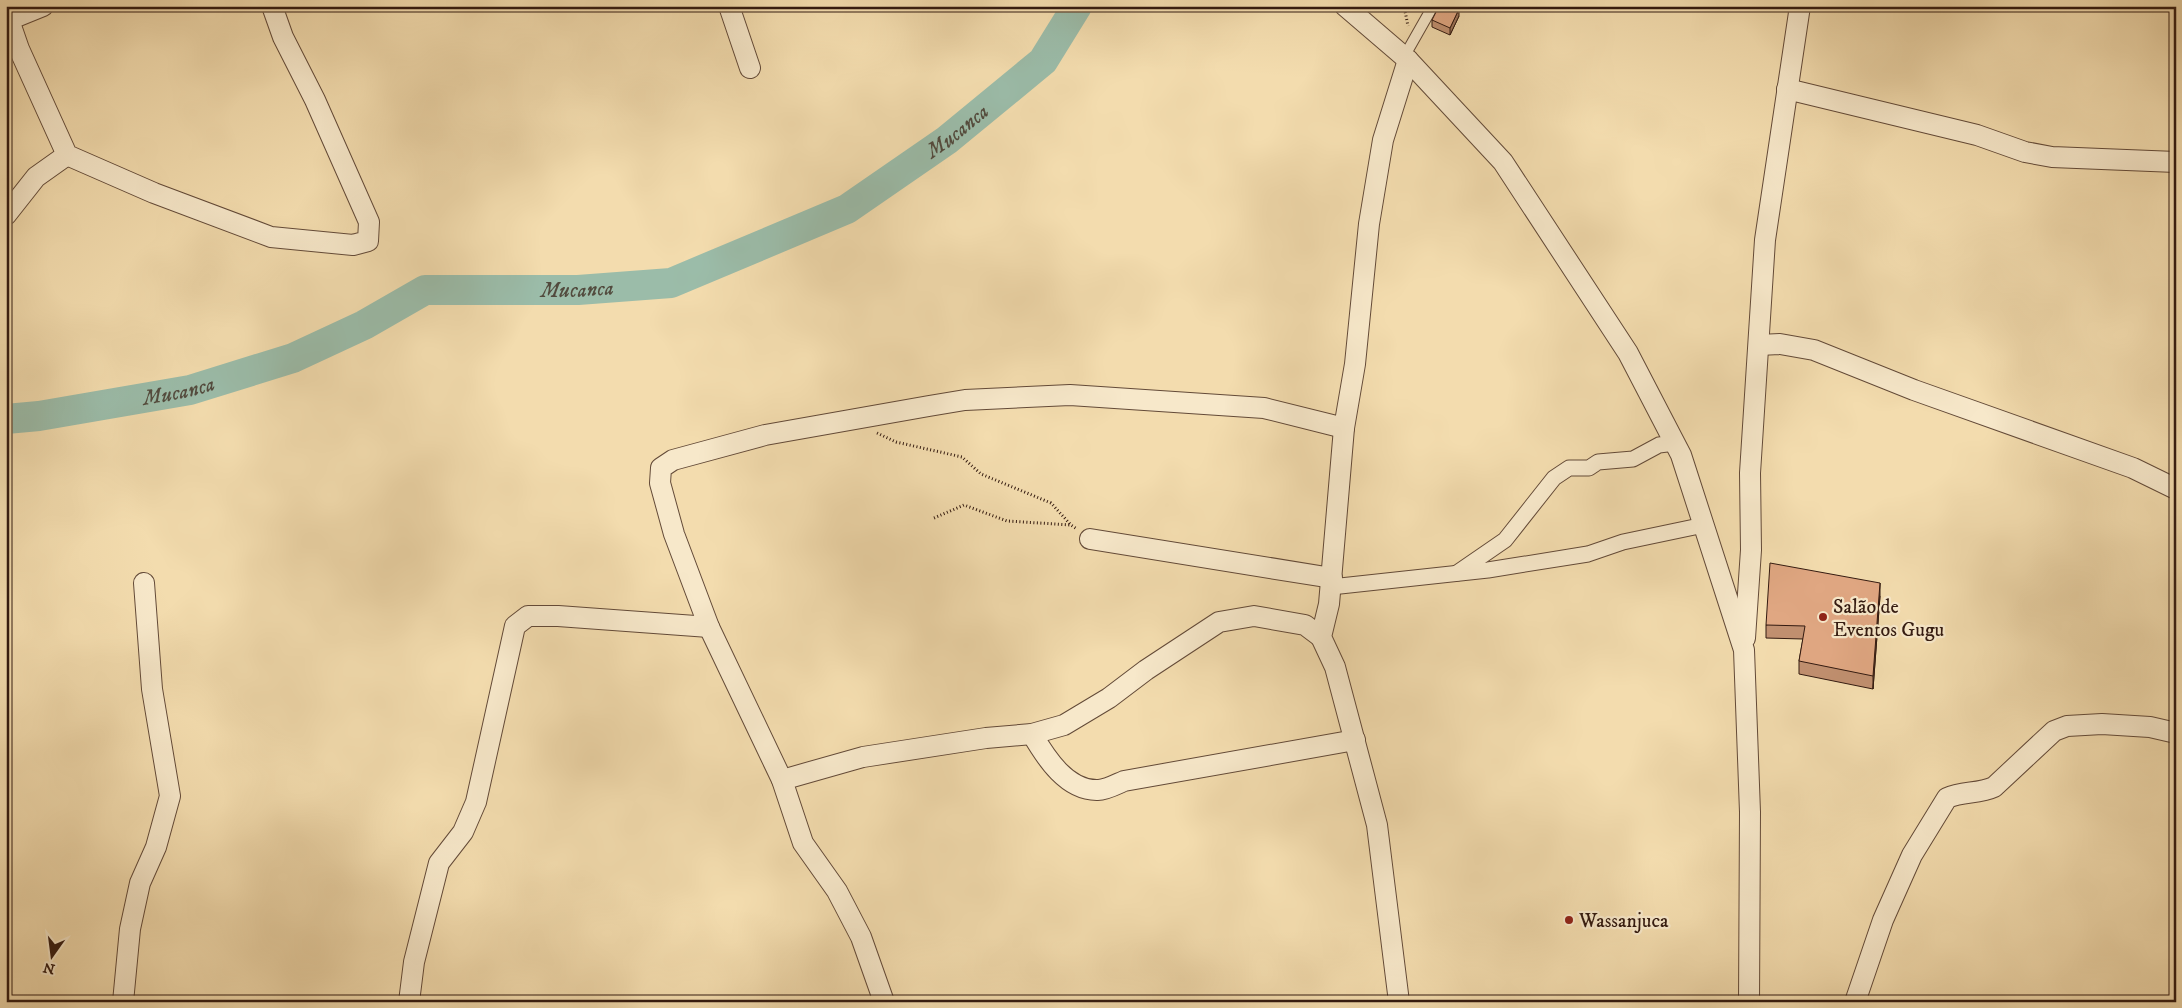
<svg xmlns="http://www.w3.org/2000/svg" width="2182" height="1008" font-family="'IM FELL DW Pica',serif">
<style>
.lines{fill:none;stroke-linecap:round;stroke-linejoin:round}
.river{stroke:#9bbca9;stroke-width:30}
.service-casing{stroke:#634a38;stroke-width:12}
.pedestrian-casing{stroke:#634a38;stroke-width:17}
.minor-casing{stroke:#634a38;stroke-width:22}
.path{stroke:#331a10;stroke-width:3;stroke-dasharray:1 2.5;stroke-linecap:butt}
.service{stroke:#f7e8ca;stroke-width:10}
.pedestrian{stroke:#f7e8ca;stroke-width:15}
.minor{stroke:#f7e8ca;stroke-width:20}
.wall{fill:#c19070;stroke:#331a10}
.shaded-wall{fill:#9d755b;stroke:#331a10}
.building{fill:#e0a782;stroke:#331a10}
.poi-dot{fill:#8f2418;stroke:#f7e8ca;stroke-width:2}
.labels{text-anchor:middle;stroke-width:4.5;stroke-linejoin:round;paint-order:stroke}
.poi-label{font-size:20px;fill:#331a10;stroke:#f7e8ca;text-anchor:start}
.water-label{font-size:21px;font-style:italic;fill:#524b3e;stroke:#f7e8ca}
</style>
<rect width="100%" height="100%" fill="#f3dcae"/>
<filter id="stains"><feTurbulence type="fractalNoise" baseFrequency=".004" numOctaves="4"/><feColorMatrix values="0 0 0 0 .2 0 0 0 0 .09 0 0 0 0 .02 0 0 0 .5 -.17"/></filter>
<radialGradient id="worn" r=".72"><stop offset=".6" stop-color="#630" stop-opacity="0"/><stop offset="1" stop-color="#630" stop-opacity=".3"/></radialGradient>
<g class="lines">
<!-- river -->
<path class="river" id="s1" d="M6,419L39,416L190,390L293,358L364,325L425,290H578L671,283L847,209L947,140L1043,61L1077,6"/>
<defs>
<path id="service" d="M1404,57L1433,6"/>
<g id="pedestrian">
<path d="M1457,573L1505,540L1554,478L1569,468H1589L1598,462L1633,459L1659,445L1675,443"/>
<path d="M1331,587L1488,570L1588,554L1623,542L1704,525"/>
</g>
<g id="minor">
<path d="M729,6L750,68"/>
<path d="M1345,6L1408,60L1503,162L1628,353L1681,455L1744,650L1750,812L1749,1002"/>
<path d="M9,20L19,49L67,155L154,193L271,237L353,245L368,241L369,222L315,100L283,37L272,6"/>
<path d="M6,21L43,6"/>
<path d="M1787,89L1977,135L2025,152L2052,157L2176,162"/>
<path d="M6,215L36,177L67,155"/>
<path d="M1759,345L1780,344L1814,350L1914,390L2133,468L2176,489"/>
<path d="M1090,539L1332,578"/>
<path d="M1745,638L1751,550L1750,473L1765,240L1800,6"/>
<path d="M1032,734C1046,758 1067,791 1098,790C1106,790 1117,784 1124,781L1355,740"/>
<path d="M782,780L863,757L986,738L1032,734L1064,725L1109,698L1146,670L1219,622L1254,616L1305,625L1321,637"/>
<path d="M123,1002L130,929L140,883L156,847L170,796L152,689L144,583"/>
<path d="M409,1002L414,962L439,863L463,832L476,802L515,626L528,616H558L709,627"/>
<path d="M884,1002L861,937L837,891L803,843L782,780L709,627L674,534L660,483L661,468L673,460L765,435L929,406L965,400L1070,395L1264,408L1344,428"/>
<path d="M1399,1002L1377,825L1335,667L1321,637L1329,604L1344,428L1355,364L1369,224L1383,140L1408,60"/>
<path d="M1855,1002L1883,920L1912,855L1947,798C1962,791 1979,794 1994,787L2054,731L2067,726L2102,724L2150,727L2176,733"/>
</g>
</defs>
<!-- service casing -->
<use href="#service" class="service-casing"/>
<!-- pedestrian casing -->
<use href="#pedestrian" class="pedestrian-casing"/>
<!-- minor casing -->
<use href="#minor" class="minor-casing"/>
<!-- path -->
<g class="path">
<path d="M1408,6L1405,11L1408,26"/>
<path d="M877,433L896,442L962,457L981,474L1051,503L1071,525"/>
<path d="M934,518L964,505L1007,521L1071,525L1077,529"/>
</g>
<!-- service -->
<use href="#service" class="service"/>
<!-- pedestrian -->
<use href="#pedestrian" class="pedestrian"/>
<!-- minor -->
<use href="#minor" class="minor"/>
</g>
<!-- wall -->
<g class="wall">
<path d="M1459,16L1450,35L1432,27V20Z"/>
<path d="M1880,596L1873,689L1799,674V661L1803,639L1766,638V625Z"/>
</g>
<!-- shaded-wall -->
<g class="shaded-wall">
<path d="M1459,9V16L1450,35V28Z"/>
<path d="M1880,583V596L1873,689V676Z"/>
</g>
<!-- building -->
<g class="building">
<path d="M1439,6H1452L1459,9L1450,28L1432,20Z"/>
<path d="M1770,563L1880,583L1873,676L1799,661L1805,626L1766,625Z"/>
</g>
<!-- markers -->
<g class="poi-dot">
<circle cx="1823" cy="617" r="5"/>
<circle cx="1569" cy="920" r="5"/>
</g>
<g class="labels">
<!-- poi labels -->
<g class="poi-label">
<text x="1833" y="613">Salão de<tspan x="1833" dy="23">Eventos Gugu</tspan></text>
<text x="1579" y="927">Wassanjuca</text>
</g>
<!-- water labels -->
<g class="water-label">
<text dy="7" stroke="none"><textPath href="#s1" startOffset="1015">Mucanca</textPath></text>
<text dy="7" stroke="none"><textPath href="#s1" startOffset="595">Mucanca</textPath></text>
<text dy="7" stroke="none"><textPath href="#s1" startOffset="175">Mucanca</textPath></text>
</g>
</g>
<!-- margin -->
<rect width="2182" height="1008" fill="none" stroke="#f3dcae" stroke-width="25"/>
<rect x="8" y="8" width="2167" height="993" fill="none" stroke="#331a10" stroke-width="2.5"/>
<rect x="12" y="12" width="2157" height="983" fill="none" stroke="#331a10"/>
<!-- north arrow -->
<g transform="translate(52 956) rotate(194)" stroke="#f7e8ca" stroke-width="4" paint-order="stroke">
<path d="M0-4L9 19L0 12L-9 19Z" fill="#331a10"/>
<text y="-8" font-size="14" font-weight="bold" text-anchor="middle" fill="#331a10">N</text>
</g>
<rect width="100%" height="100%" filter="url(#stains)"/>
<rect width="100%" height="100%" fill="url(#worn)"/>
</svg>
